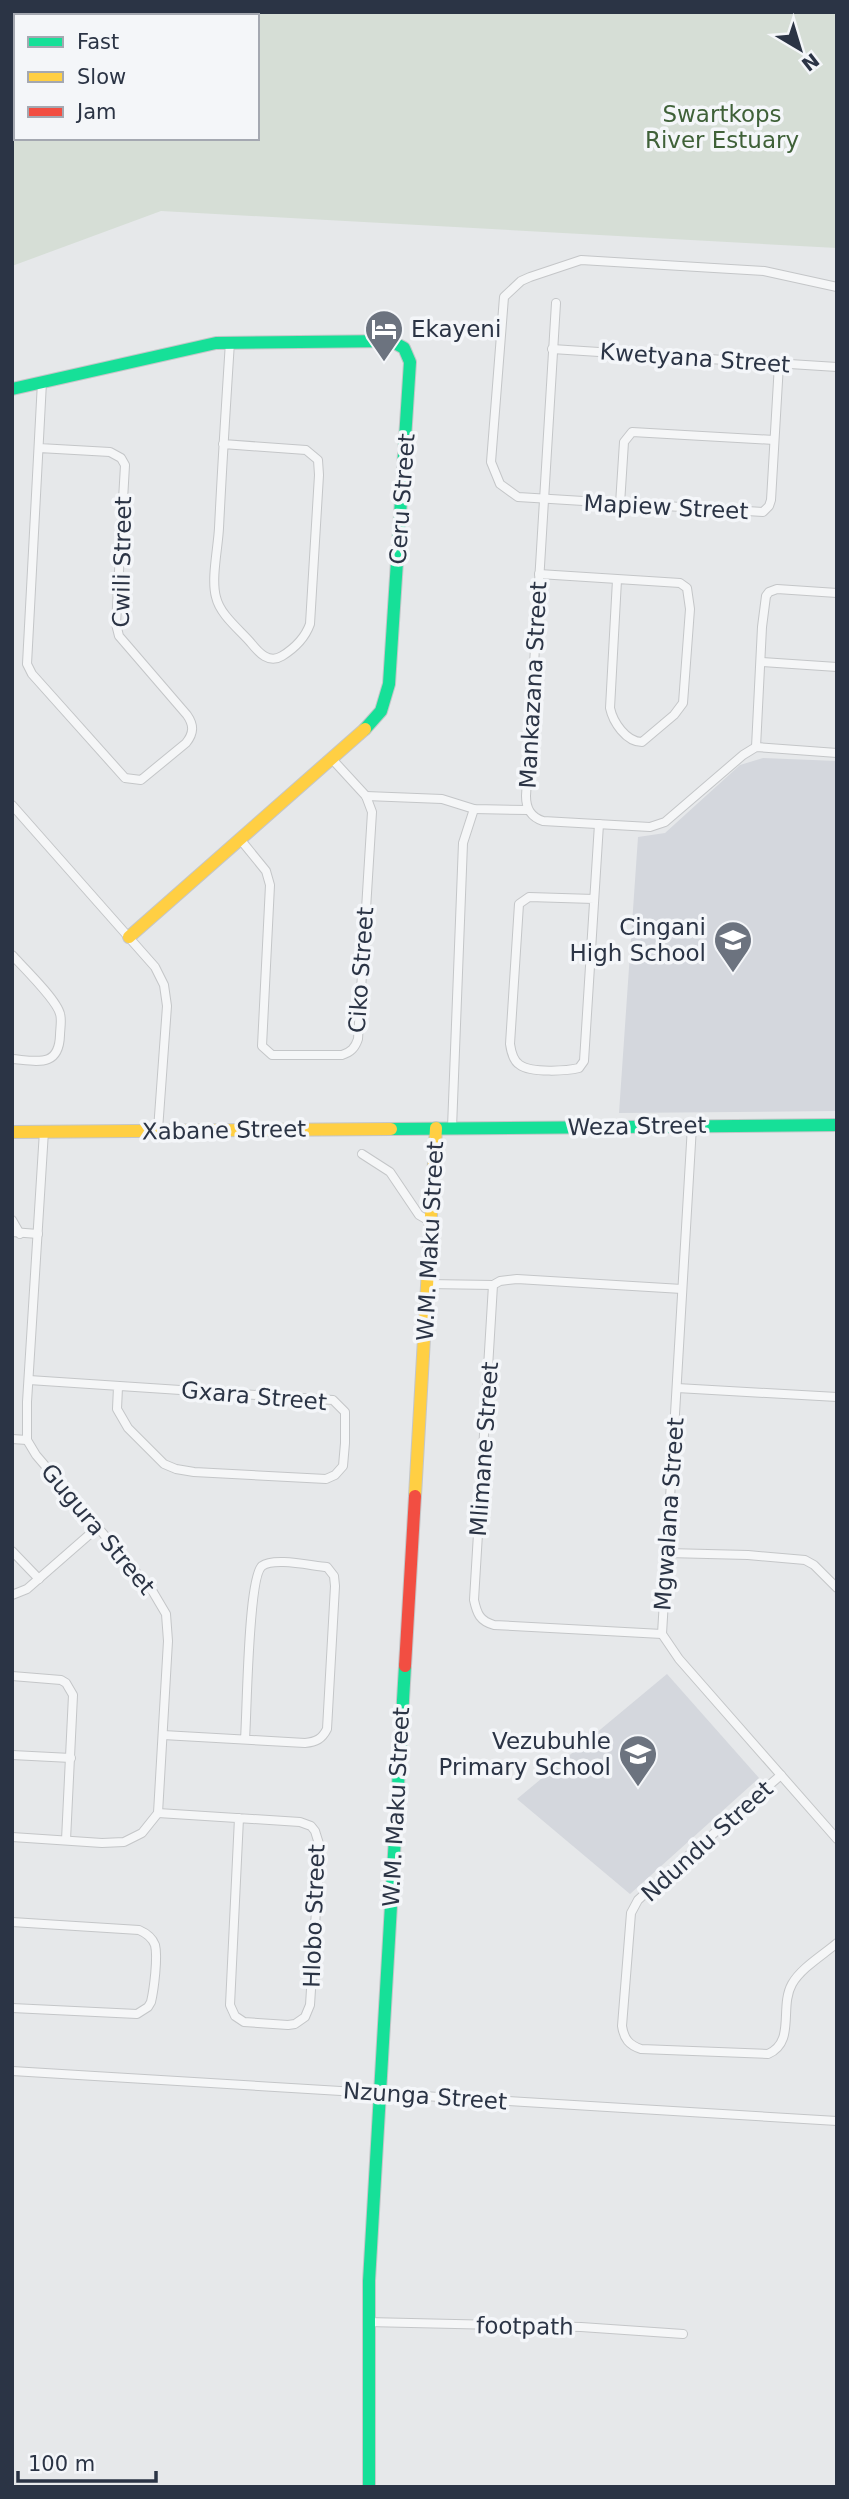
<svg xmlns="http://www.w3.org/2000/svg" width="849" height="2499" font-family="'DejaVu Sans',sans-serif">
<style>
.built{fill:#d4d7dd}
.green{fill:#d6ded6;fill-rule:evenodd}
.lines{fill:none;stroke-linecap:round;stroke-linejoin:round}
.street-casing{stroke:#c4c6c8;stroke-width:10}
.fast-casing{stroke:#c4c6c8;stroke-width:14}
.slow-casing{stroke:#c4c6c8;stroke-width:14}
.jam-casing{stroke:#c4c6c8;stroke-width:14}
.street{stroke:#f5f6f7;stroke-width:8}
.fast{stroke:#16e098;stroke-width:12}
.slow{stroke:#ffcf43;stroke-width:12}
.jam{stroke:#f24e42;stroke-width:12}
.labels{text-anchor:middle;stroke-width:7;stroke-linejoin:round;paint-order:stroke}
.park-label{font-size:23px;fill:#3f6138;stroke:#f4f6f9}
.poi-label{font-size:23px;fill:#2b3445;stroke:#f4f6f9;text-anchor:end}
.street-label{font-size:23px;fill:#2b3445;stroke:#f4f6f9}
</style>
<rect width="100%" height="100%" fill="#e6e8ea"/>
<!-- built -->
<g class="built">
<path d="M763,758L837,761V1111L619,1113L638,837L665,833L740,765Z"/>
<path d="M667,1674L759,1778L630,1894L517,1799Z"/>
</g>
<!-- green -->
<path class="green" d="M12,12H837V248L161,211L12,266ZM16,16H257V138H16Z"/>
<g class="lines">
<defs>
<g id="street">
<path d="M556,303L526,796C526,809 531,817 543,821L650,827L665,822L743,755L756,747L837,753"/>
<path d="M552,349L837,367"/>
<path d="M779,364L771,500L769,506L763,512L518,497L500,484L491,462L504,297L521,281L530,277L581,260L764,271L837,287"/>
<path d="M223,444L306,450L318,460L319,475L310,624C305,638 295,648 282,656C269,664 259,653 251,643C240,630 220,615 216,597C211,579 218,548 219,528C222,466 226,404 230,342"/>
<path d="M39,448L110,452L121,458L125,465L116,624L119,636L187,715C194,725 194,733 186,743L141,780L125,778L32,674L27,664L42,382"/>
<path d="M620,504L624,442L632,432L774,440"/>
<path d="M539,574L680,583L687,588L690,609L683,703L674,715L642,742C626,742 613,722 610,708L617,580"/>
<path d="M762,662L837,667"/>
<path d="M756,747L762,627L766,596L769,592L777,589L837,593"/>
<path d="M366,796L442,799L474,809L528,810"/>
<path d="M12,805L155,967L164,985L167,1006L158,1130"/>
<path d="M240,839L266,871L270,885L262,1046L272,1055H342C351,1052 355,1048 358,1039L372,812L366,796L332,759"/>
<path d="M594,899L529,897L519,904L510,1044C511,1051 513,1061 520,1065C531,1073 567,1071 579,1068L584,1061L599,824"/>
<path d="M12,955C23,967 57,1000 60,1014C62,1020 60,1029 60,1035C59,1068 37,1061 12,1059"/>
<path d="M692,1126L662,1634L679,1659L837,1839"/>
<path d="M452,1128L463,843L474,809"/>
<path d="M362,1154L390,1172L419,1215L431,1222"/>
<path d="M12,1220L20,1234"/>
<path d="M12,1232L38,1234"/>
<path d="M428,1284L493,1285"/>
<path d="M29,1380L333,1400L345,1412V1443L343,1466L335,1475L326,1479L194,1472L176,1469L164,1464L128,1428L117,1409L118,1387"/>
<path d="M677,1388L837,1397"/>
<path d="M12,1439L27,1440"/>
<path d="M12,1551L39,1579"/>
<path d="M667,1553L748,1555L805,1560L814,1565L837,1588"/>
<path d="M12,1595L27,1589L98,1527"/>
<path d="M662,1634L494,1625C480,1621 477,1614 474,1600L493,1285L500,1281L517,1279L682,1289"/>
<path d="M12,1676L61,1680L66,1683L73,1695L66,1840"/>
<path d="M163,1735L305,1743C316,1742 322,1739 327,1729L335,1586L334,1576L327,1567C312,1566 274,1557 262,1566C248,1577 247,1714 245,1739"/>
<path d="M12,1755L71,1758"/>
<path d="M781,1775L650,1889L638,1900L631,1913L622,2026C624,2039 629,2045 641,2049L768,2054C796,2042 779,2007 792,1984C801,1968 823,1955 837,1943"/>
<path d="M158,1813L300,1822L311,1826L315,1831L320,1847L310,2005L305,2017L295,2024L288,2025L244,2022L235,2016L230,2005L239,1818"/>
<path d="M12,1837L102,1843L124,1842L142,1833L158,1813L168,1641L166,1614L153,1592L36,1455L27,1440V1402L44,1131"/>
<path d="M12,1922L139,1930C146,1933 152,1937 155,1945C158,1957 154,1989 151,2002L148,2007L137,2014L12,2008"/>
<path d="M12,2071L837,2121"/>
<path d="M367,2322L581,2327L683,2334"/>
</g>
<g id="fast">
<path d="M12,389L216,343L391,341L404,348L410,362L389,684L381,711L365,729"/>
<path d="M391,1129L837,1125"/>
<path d="M369,2487V2281L405,1666"/>
</g>
<g id="slow">
<path d="M129,937L365,729"/>
<path d="M12,1132L391,1129"/>
<path d="M415,1496L436,1128"/>
</g>
<path id="jam" d="M405,1666L415,1496"/>
</defs>
<!-- street casing -->
<use href="#street" class="street-casing"/>
<!-- fast casing -->
<use href="#fast" class="fast-casing"/>
<!-- slow casing -->
<use href="#slow" class="slow-casing"/>
<!-- jam casing -->
<use href="#jam" class="jam-casing"/>
<!-- street -->
<use href="#street" class="street"/>
<!-- fast -->
<use href="#fast" class="fast"/>
<!-- slow -->
<use href="#slow" class="slow"/>
<!-- jam -->
<use href="#jam" class="jam"/>
</g>
<!-- icons -->
<defs>
<symbol id="hotel-pin" viewBox="-11 -11 22 30"><path d="M0 17L-7.5 6A9.5 9.5 0 1 1 7.5 6Z" fill="#6c737f" stroke="#f4f6f9"/><path d="M-6-4.5h1.5V1H6V5H4.5V3h-9V5H-6ZM-4 0a1.8 1.8 0 1 1 3.6 0ZM.5 0V-2.5h3Q6-2.5 6 0Z" fill="#fff"/></symbol>
<symbol id="school-pin" viewBox="-11 -11 22 30"><path d="M0 17L-7.5 6A9.5 9.5 0 1 1 7.5 6Z" fill="#6c737f" stroke="#f4f6f9"/><path d="M0-5L7-2L0 1L-7-2ZM-4 1L0 2.5L4 1V4Q0 6-4 4Z" fill="#fff"/></symbol>
</defs>
<g fill-rule="evenodd">
<use href="#hotel-pin" x="362" y="307" width="44" height="60"/>
<use href="#school-pin" x="711" y="918" width="44" height="60"/>
<use href="#school-pin" x="616" y="1732" width="44" height="60"/>
</g>
<g class="labels">
<!-- park labels -->
<g class="park-label">
<text x="722" y="122">Swartkops<tspan x="722" dy="26">River Estuary</tspan></text>
</g>
<!-- poi labels -->
<g class="poi-label">
<text x="411" y="337" text-anchor="start">Ekayeni</text>
<text x="706" y="935">Cingani<tspan x="706" dy="26">High School</tspan></text>
<text x="611" y="1749">Vezubuhle<tspan x="611" dy="26">Primary School</tspan></text>
</g>
<!-- street labels -->
<g class="street-label">
<text transform="translate(695 358) rotate(4)" y="8">Kwetyana Street</text>
<text transform="translate(402 499) rotate(-86)" y="8">Ceru Street</text>
<text transform="translate(666 507) rotate(3)" y="8">Mapiew Street</text>
<text transform="translate(122 562) rotate(-89)" y="8">Cwili Street</text>
<text transform="translate(533 685) rotate(-87)" y="8">Mankazana Street</text>
<text transform="translate(361 970) rotate(-86)" y="8">Ciko Street</text>
<text transform="translate(637 1126) rotate(-1)" y="8">Weza Street</text>
<text transform="translate(224 1130) rotate(-1)" y="8">Xabane Street</text>
<text transform="translate(430 1241) rotate(-87)" y="8">W.M. Maku Street</text>
<text transform="translate(254 1396) rotate(5)" y="8">Gxara Street</text>
<text transform="translate(484 1449) rotate(-86)" y="8">Mlimane Street</text>
<text transform="translate(669 1514) rotate(-86)" y="8">Mgwalana Street</text>
<text transform="translate(98 1529) rotate(50)" y="8">Gugura Street</text>
<text transform="translate(396 1807) rotate(-87)" y="8">W.M. Maku Street</text>
<text transform="translate(707 1841) rotate(-42)" y="8">Ndundu Street</text>
<text transform="translate(314 1916) rotate(-88)" y="8">Hlobo Street</text>
<text transform="translate(425 2096) rotate(4)" y="8">Nzunga Street</text>
<text transform="translate(525 2326) rotate(1)" y="8">footpath</text>
</g>
</g>
<!-- border -->
<rect width="849" height="2499" fill="none" stroke="#2b3445" stroke-width="28"/>
<!-- legend -->
<rect x="14" y="14" width="245" height="126" fill="#f4f6f9" stroke="#a4a8b1" stroke-width="2"/>
<rect x="28" y="37" width="35" height="10" fill="#16e098" stroke="#a4a8b1" stroke-width="2"/>
<text x="77" y="49" font-size="21" fill="#2b3445">Fast</text>
<rect x="28" y="72" width="35" height="10" fill="#ffcf43" stroke="#a4a8b1" stroke-width="2"/>
<text x="77" y="84" font-size="21" fill="#2b3445">Slow</text>
<rect x="28" y="107" width="35" height="10" fill="#f24e42" stroke="#a4a8b1" stroke-width="2"/>
<text x="77" y="119" font-size="21" fill="#2b3445">Jam</text>
<!-- north arrow -->
<g transform="translate(800 49) rotate(142)" stroke="#f4f6f9" stroke-width="5" paint-order="stroke">
<path d="M0-5L12 26L0 18L-12 26Z" fill="#2b3445"/>
<text y="-10" font-size="19" font-weight="bold" text-anchor="middle" fill="#2b3445">N</text>
</g>
<!-- scale -->
<path d="M18 2471v10h138v-10" fill="none" stroke="#2b3445" stroke-width="3.5"/>
<text x="28" y="2471" font-size="21" fill="#2b3445" stroke="#f4f6f9" stroke-width="5" paint-order="stroke">100 m</text>
</svg>
